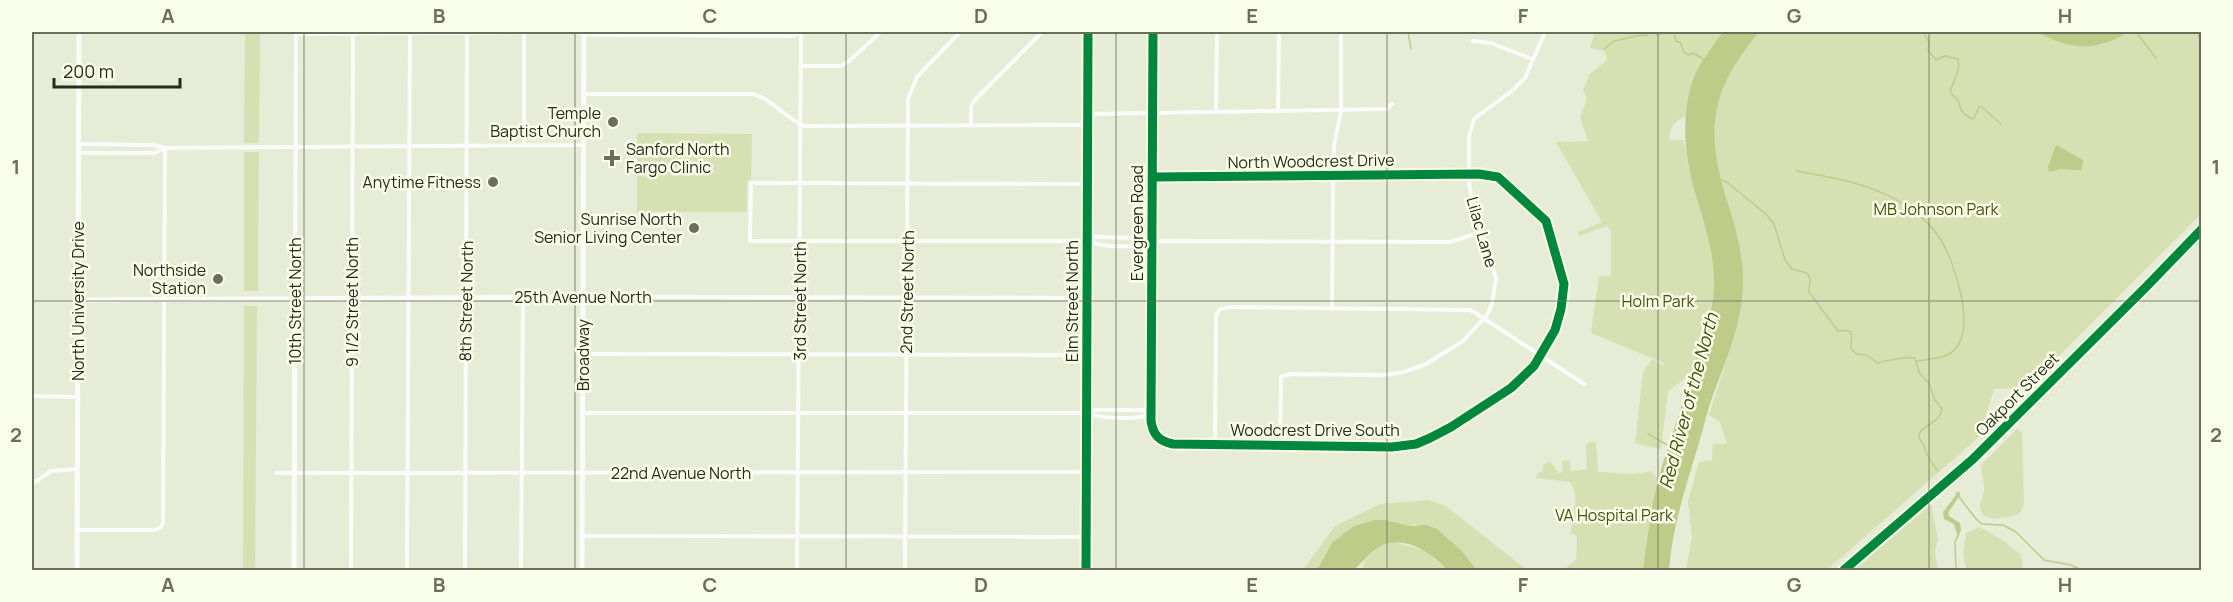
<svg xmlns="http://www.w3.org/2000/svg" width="2233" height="602" font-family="Manrope,sans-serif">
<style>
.green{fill:#d6e0b3}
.water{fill:#bfcc89}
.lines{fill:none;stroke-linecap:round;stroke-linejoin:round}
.stream{stroke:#bfcc89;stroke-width:1.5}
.street{stroke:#fbfcf9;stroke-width:4}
.secondary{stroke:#fbfcf9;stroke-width:5}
.cycleway-casing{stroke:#faffe9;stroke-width:13}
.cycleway{stroke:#00873e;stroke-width:9}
.grid{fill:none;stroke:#6a6e5d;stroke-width:1.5;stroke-opacity:0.55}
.poi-dot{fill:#6a6e5d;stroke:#faffe9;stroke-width:2}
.labels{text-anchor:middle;stroke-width:5;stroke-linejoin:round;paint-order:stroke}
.poi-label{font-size:16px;fill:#272a1c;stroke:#faffe9;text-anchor:end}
.street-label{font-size:16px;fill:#272a1c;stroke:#faffe9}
.park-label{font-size:16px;fill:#475110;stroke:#faffe9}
.water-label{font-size:18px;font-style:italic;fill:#434d0a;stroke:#faffe9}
.neatline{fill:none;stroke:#6a6e5d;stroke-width:2}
.grid-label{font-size:20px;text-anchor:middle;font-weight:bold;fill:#6a6e5d}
</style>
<rect width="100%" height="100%" fill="#e6ecd6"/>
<!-- green -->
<g class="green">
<path d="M245,32H260L259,143H244Z"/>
<path d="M1595,32H1723L1703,59L1692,81L1685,116C1674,122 1669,128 1669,140H1684L1689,170L1710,239L1714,264V290L1709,318L1692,373L1668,391L1661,449L1635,443L1643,372L1652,359L1663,365L1664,363L1591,333L1599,276H1611V232L1607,226L1579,236L1578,232L1602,222L1556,142L1591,141L1587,139L1580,117L1587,99L1583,90L1590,74L1607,60L1605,51L1590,48Z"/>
<path d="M1759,32H2037L2052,39L2101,45L2128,32H2201V214L2027,388L1994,389L1979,437L1827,570H1686L1692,538L1688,501L1699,462L1712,460L1713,444H1727L1720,422L1709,415L1735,334L1742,298L1723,187L1716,158L1713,129L1715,109L1725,80L1736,61Z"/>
<path d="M637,133L752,134L751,180H747V212H637Z"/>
<path d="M244,152H259L258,291H244Z"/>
<path d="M244,306H257L255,570H243Z"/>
<path d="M2017,429L2022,432L2024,504C2021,514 2018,515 2008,517C1998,519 1981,521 1980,507C1980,501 1984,495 1984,489C1984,480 1981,473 1981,465Z"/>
<path d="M1591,442H1596L1598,472C1616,472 1634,477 1650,471L1659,480L1643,570H1563L1576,560L1577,536L1571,533C1572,515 1581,497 1570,482L1536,478L1537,473L1543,472V465L1549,462L1553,465L1558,473L1563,472L1562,461L1569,460L1571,471L1587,469L1586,445Z"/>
<path d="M1429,500L1447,507L1527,570H1477L1461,550L1439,533L1415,524L1410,526L1386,520L1352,527L1332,543L1317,570H1303L1335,526L1380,504Z"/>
<path d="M1931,504L1938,539L1935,552L1938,570H1854Z"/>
<path d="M1980,527L2004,541L2021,555L2023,570H1966L1963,553L1966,533Z"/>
<path d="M1392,542L1427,551L1447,570H1363L1364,561L1378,548Z"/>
</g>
<!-- water -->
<g class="water">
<path d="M1723,32H1759C1709,92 1705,130 1728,204C1738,234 1746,267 1742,298C1738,337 1721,371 1709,407C1705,420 1702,433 1698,446C1686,486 1672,528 1669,570H1643C1648,535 1652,497 1663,463C1675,425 1688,388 1699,350C1705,330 1713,309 1714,288C1715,256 1706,228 1697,199C1685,160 1680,121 1692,82C1698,64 1712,47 1723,32Z"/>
<path d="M2037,32H2128C2097,52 2069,50 2037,32Z"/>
<path d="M2056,145L2083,160L2082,169L2078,170L2061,169L2049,172L2048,167Z"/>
<path d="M1959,491L1960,495L1948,513L1950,517L1960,523L1961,530L1958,537L1954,524L1944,519L1943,512Z"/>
<path d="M1374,520H1386L1410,526L1427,525L1437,529L1461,550L1477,570H1447C1432,552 1402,534 1379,547C1370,553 1361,563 1354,570H1317L1332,543L1352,527Z"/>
</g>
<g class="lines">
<!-- stream -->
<g class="stream">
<path d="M1408,32L1411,49"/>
<path d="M1655,32L1657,35L1667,32"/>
<path d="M1669,32H1674L1676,41L1681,43L1683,51L1688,55L1693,53L1705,60"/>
<path d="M1917,32H1924L1929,43L1928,50L1936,60L1945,56L1958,59C1961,72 1953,80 1950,92C1952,95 1955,97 1957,99C1964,112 1956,109 1972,119L1974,118L1979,107H1982L2001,124"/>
<path d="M2136,32L2156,58"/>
<path d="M2202,32L2198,35L2202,43"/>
<path d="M1604,49L1614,41L1641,35L1645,36L1650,32"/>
<path d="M1796,171C1837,178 1878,185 1913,210C1922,217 1935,230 1941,240C1955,263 1978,332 1952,352C1944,359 1927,359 1917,361"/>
<path d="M1722,180L1728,183L1767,215L1774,224L1785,260L1792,269L1807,273L1810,279L1809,292L1838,331C1858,328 1850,336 1851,349L1857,354L1866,355L1878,363C1886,360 1907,357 1915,358L1919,372L1929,384L1935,400L1942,409C1940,424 1918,426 1919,437C1920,441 1923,443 1924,446C1927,456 1931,463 1938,471"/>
<path d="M1648,434L1671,447"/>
<path d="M1956,493L1977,520L1982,524L2003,525L2016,532L2044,560L2071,565L2081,570"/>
<path d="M1956,570L1955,541L1958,536"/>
</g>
<!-- street -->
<g class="street">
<path d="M1153,32L1151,421C1153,435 1159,441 1173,444L1392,447L1416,444L1430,438L1451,427L1511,388L1534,366L1555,330L1561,309L1564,284L1546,221L1498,177L1479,174L1153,177"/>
<path d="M296,34L575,32L593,35L794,36L800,32"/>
<path d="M1473,41L1491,43L1532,59"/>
<path d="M801,66H841L849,61L881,32"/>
<path d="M584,94H752C773,99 785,118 804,126L1088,125"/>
<path d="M1216,111L1217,32"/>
<path d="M1278,111L1279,32"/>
<path d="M1088,114L1387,109L1392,104"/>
<path d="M971,125V107L974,101L1042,32"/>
<path d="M78,144L154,145L165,148L583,145"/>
<path d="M524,145V32"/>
<path d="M78,153H155L164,148"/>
<path d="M1087,184L751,183L750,241H1088C1101,248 1139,248 1152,241L1451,242L1480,232"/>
<path d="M1088,241L1095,237L1145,238L1152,241"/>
<path d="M583,297L1087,298"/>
<path d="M295,299L296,32"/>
<path d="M1332,309L1333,192L1334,145L1341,111V32"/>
<path d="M583,354L1087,355"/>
<path d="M32,396L78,397"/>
<path d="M583,413H1087C1101,419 1137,420 1151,414"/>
<path d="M1088,413L1095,410H1143L1151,413"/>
<path d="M1215,444L1216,315L1220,309L1231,307L1471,310L1584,384"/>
<path d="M1280,445L1281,377L1290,374L1383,375L1404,372L1426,364L1463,341L1487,315L1492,304L1496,278L1472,201L1469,182V136L1474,119L1479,115L1512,91L1525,78L1545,32"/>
<path d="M276,473L1087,472"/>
<path d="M32,484L51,471L77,469"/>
<path d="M77,530H155L161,527L163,522L165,148"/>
<path d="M582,536L1086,537"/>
<path d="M351,570L353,34"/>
<path d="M407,570L410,34"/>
<path d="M465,570L467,32"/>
<path d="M521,570L523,297"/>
<path d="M797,570L801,32"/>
<path d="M905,570L908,99L917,77L960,32"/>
</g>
<!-- secondary -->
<g class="secondary">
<path d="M78,300L583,297"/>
<path d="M77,570L79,32"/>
<path d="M294,570L295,299"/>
<path d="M582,570L584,32"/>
<path d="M1086,570L1088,32"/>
<path d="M1844,570L1973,459L2146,287L2202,229"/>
</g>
<defs>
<g id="cycleway">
<path d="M1153,32L1151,421C1153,435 1159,441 1173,444L1392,447L1416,444L1430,438L1451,427L1511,388L1534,366L1555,330L1561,309L1564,284L1546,221L1498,177L1479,174L1153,177"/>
<path d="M1086,570L1088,32"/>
<path d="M1844,570L1973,459L2146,287L2202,229"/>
</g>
</defs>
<!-- cycleway casing -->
<use href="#cycleway" class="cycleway-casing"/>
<!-- cycleway -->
<use href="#cycleway" class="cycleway"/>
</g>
<!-- grid -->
<path class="grid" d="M304,32V570M575,32V570M846,32V570M1116,32V570M1387,32V570M1658,32V570M1929,32V570M32,301H2202"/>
<!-- markers -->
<g class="poi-dot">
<circle cx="613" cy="122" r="6"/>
<path d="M609 149h6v6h6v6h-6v6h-6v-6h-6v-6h6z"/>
<circle cx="493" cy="182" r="6"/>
<circle cx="694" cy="228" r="6"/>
<circle cx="218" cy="279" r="6"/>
</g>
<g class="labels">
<!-- poi labels -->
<g class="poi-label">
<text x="601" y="119">Temple<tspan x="601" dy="18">Baptist Church</tspan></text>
<text x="626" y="155" text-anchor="start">Sanford North<tspan x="626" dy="18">Fargo Clinic</tspan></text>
<text x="481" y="188">Anytime Fitness</text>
<text x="682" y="225">Sunrise North<tspan x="682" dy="18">Senior Living Center</tspan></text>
<text x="206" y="276">Northside<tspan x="206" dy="18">Station</tspan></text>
</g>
<!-- street labels -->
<g class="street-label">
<text transform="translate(1311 161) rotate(-1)" y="6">North Woodcrest Drive</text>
<text transform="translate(1137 223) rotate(-90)" y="6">Evergreen Road</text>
<text transform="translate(1482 232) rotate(74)" y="6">Lilac Lane</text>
<text transform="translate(907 292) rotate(-89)" y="6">2nd Street North</text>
<text x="583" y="303">25th Avenue North</text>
<text transform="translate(78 301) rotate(-90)" y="6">North University Drive</text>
<text transform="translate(295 301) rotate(-90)" y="6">10th Street North</text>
<text transform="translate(466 301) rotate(-89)" y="6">8th Street North</text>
<text transform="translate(800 301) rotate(-90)" y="6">3rd Street North</text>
<text transform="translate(1072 301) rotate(-90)" y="6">Elm Street North</text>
<text transform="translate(352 302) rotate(-90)" y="6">9 1/2 Street North</text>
<text transform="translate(583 355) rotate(-90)" y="6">Broadway</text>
<text transform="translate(2017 394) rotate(-45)" y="6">Oakport Street</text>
<text x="1315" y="436">Woodcrest Drive South</text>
<text x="681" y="479">22nd Avenue North</text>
</g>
<!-- park labels -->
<g class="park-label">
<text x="1936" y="215">MB Johnson Park</text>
<text x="1658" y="307">Holm Park</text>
<text x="1614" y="521">VA Hospital Park</text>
</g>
<!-- water labels -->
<g class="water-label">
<text transform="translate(1689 401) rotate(-75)" y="6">Red River of the North</text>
</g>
</g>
<!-- border -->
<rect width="2233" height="602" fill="none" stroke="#faffe9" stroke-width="66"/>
<!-- scale -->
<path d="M54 78v9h126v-9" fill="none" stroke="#272a1c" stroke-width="3"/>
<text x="63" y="78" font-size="18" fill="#272a1c" stroke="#faffe9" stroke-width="4.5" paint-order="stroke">200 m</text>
<rect x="33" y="33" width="2167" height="536" class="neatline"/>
<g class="grid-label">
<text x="168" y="23">A</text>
<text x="439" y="23">B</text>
<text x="710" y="23">C</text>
<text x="981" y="23">D</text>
<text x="1252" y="23">E</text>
<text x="1523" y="23">F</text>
<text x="1794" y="23">G</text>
<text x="2065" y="23">H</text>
<text x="16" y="174">1</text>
<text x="2216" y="174">1</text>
<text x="16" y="442">2</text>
<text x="2216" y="442">2</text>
<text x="168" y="592">A</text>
<text x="439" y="592">B</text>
<text x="710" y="592">C</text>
<text x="981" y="592">D</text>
<text x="1252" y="592">E</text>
<text x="1523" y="592">F</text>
<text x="1794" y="592">G</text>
<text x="2065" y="592">H</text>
</g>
</svg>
